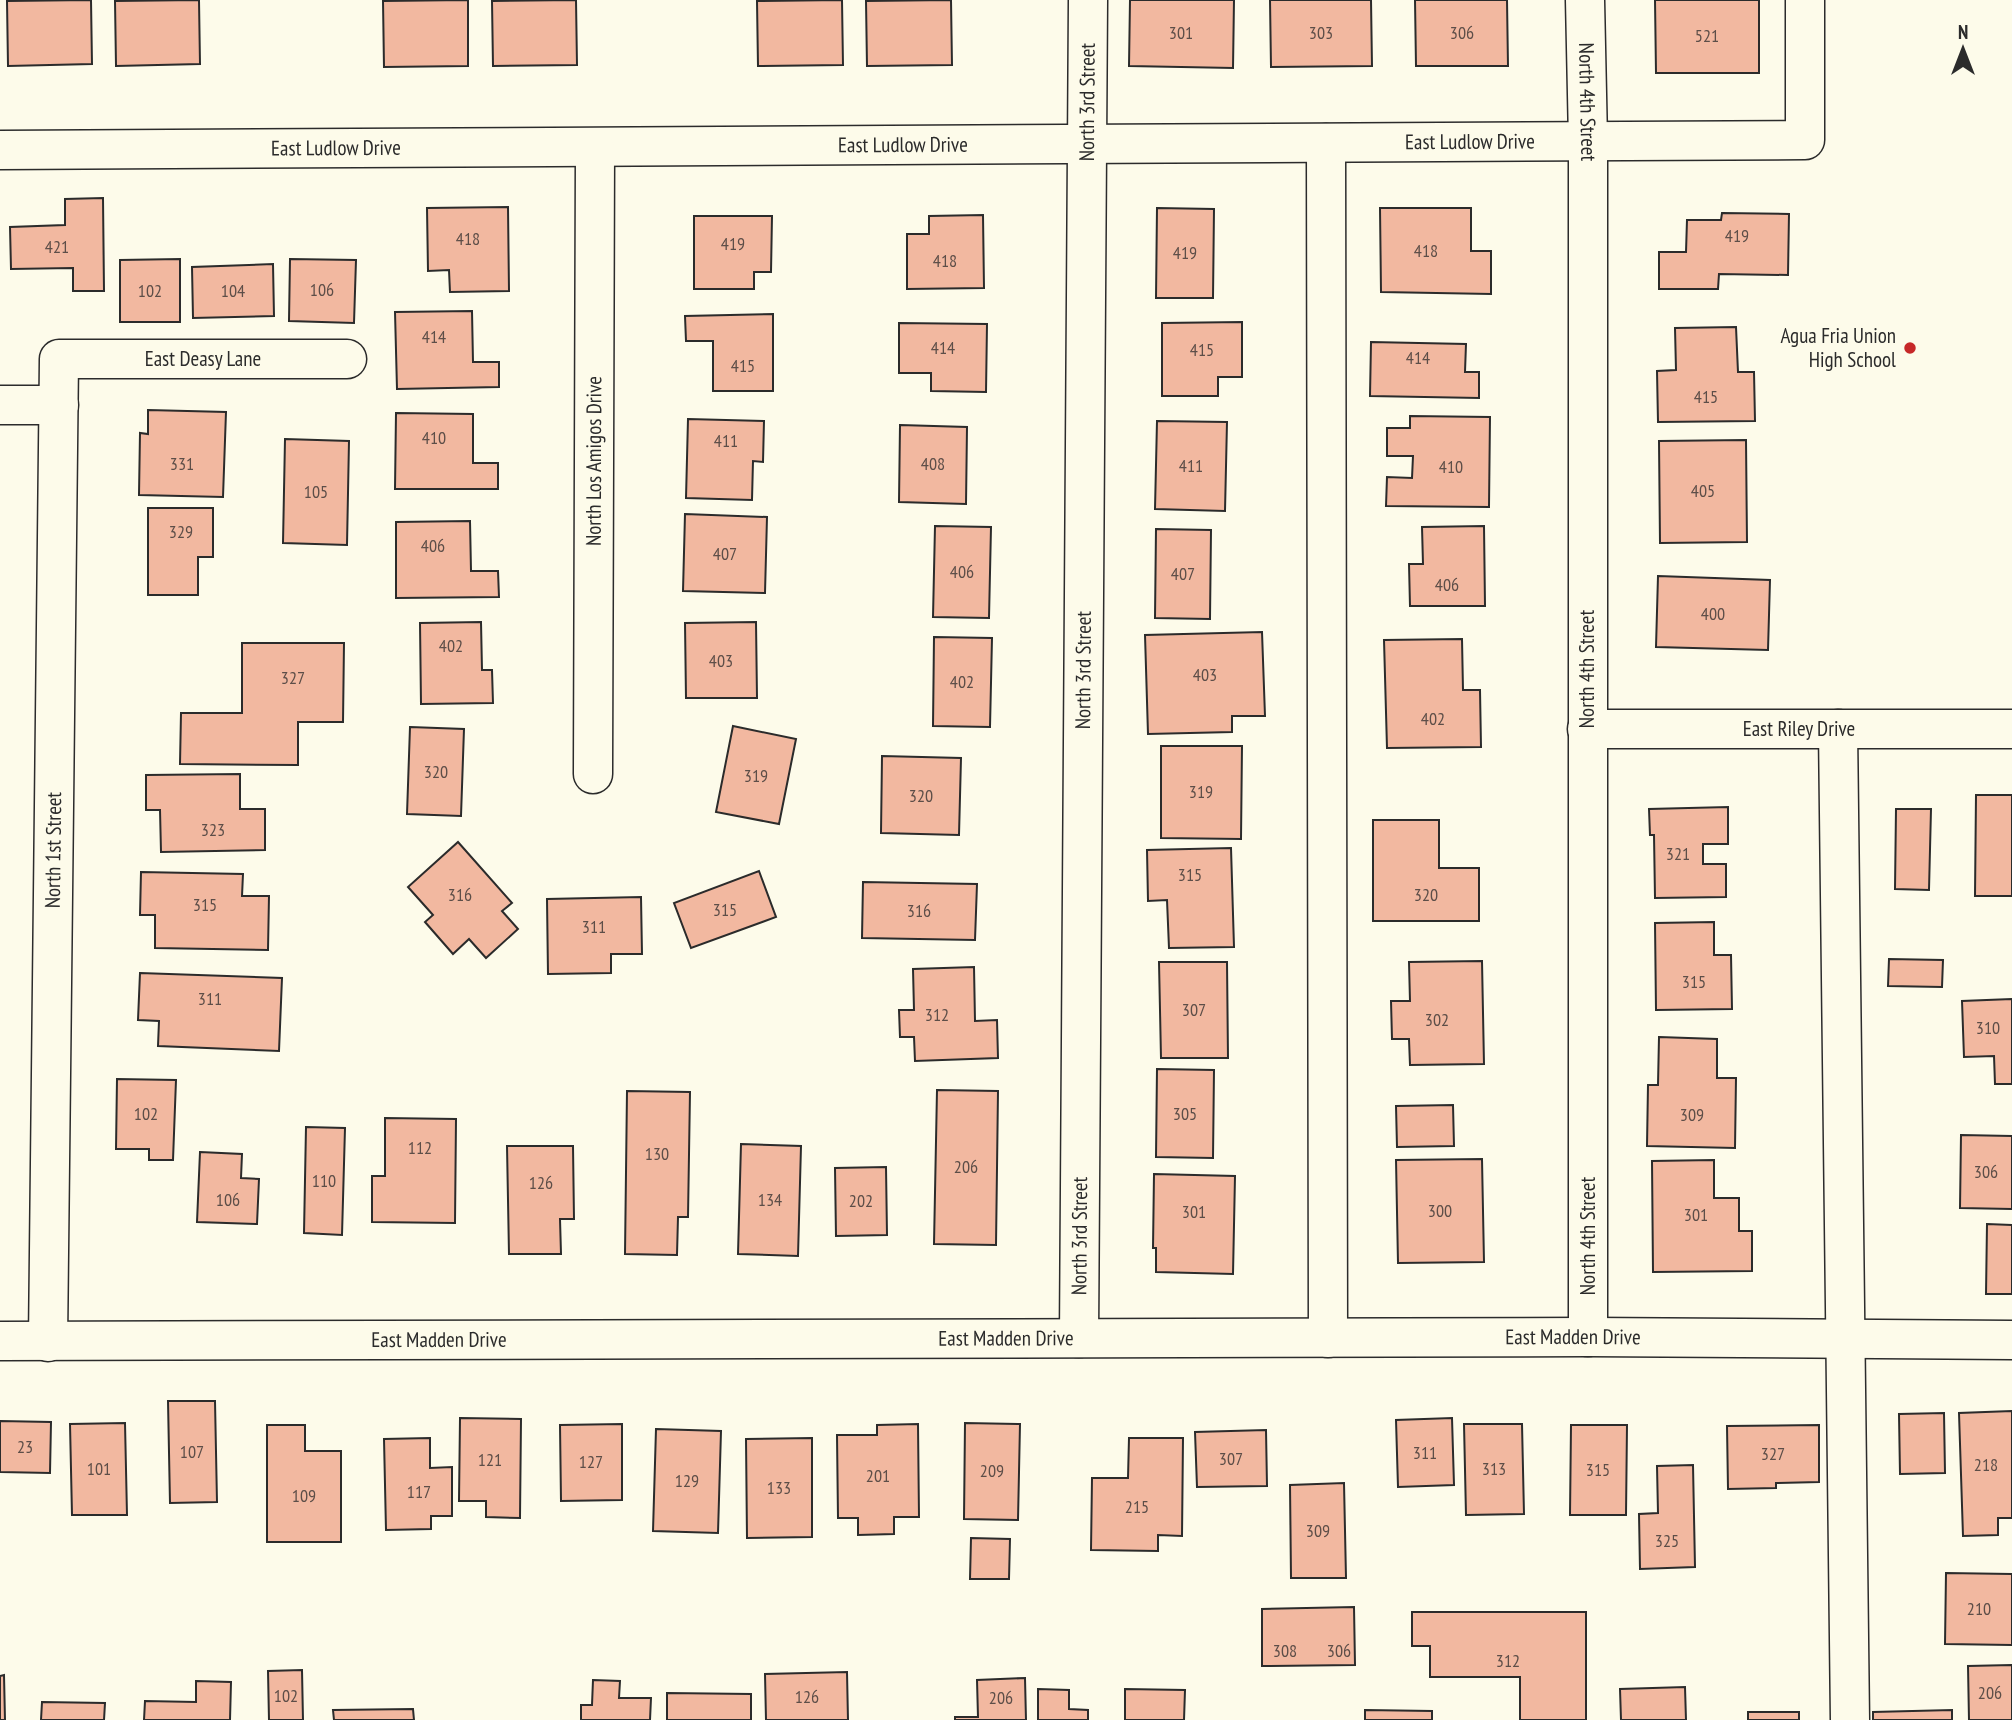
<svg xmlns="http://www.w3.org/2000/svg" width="2012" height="1720" font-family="'PT Sans Narrow',sans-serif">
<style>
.building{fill:#f2b8a0;stroke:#2b2b2b;stroke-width:2}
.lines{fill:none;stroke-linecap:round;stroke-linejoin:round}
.minor-casing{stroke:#2b2b2b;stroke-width:41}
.minor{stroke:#fdfbea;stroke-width:38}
.poi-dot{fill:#c62828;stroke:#fdfbea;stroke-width:2.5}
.labels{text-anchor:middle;stroke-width:5;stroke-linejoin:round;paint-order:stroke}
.number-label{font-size:18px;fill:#5d4e48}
.street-label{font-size:21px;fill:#2b2b2b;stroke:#fdfbea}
.poi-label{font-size:21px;fill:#2b2b2b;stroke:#fdfbea;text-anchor:end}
</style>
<rect width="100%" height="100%" fill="#fdfbea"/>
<!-- building -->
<g class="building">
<path d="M91,0L92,64L8,66L7,1Z"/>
<path d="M199,0L200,64L116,66L115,1Z"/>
<path d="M468,0V66L384,67L383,1Z"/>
<path d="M576,0L577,65L493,66L492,1Z"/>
<path d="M842,0L843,65L758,66L757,1Z"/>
<path d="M951,0L952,65L867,66L866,1Z"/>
<path d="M1130,0H1234L1233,68L1129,66Z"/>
<path d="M1270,0H1371L1372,66L1271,67Z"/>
<path d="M1415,0H1507L1508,66H1416Z"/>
<path d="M1655,0H1759V73H1656Z"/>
<path d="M103,198L104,291H73V268L11,269L10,227L65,225V199Z"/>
<path d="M508,207L509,291L450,292L449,270L428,271L427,208Z"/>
<path d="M1157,208L1214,209L1213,298H1156Z"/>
<path d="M1380,208H1471V251H1491V294L1381,292Z"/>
<path d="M1722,213L1789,214L1788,275L1719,274L1718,289H1659V252H1686L1687,220H1721Z"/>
<path d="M983,215L984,288L907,289V234H929V216Z"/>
<path d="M694,216H772L771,272H754V289H694Z"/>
<path d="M180,259V322H120V260Z"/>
<path d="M290,259L356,260L354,323L289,321Z"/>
<path d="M273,264L274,316L193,318L192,267Z"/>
<path d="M472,311L473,362H499V387L397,389L395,312Z"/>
<path d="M773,314V391H713V341H686L685,316Z"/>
<path d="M1242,322V377H1218V396H1162V323Z"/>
<path d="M899,323L987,324L986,392L931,391V373H899Z"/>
<path d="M1736,327L1738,372H1754L1755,421L1658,422L1657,371L1676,370L1675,328Z"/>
<path d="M1371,342L1466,344L1465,372H1479V398L1370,396Z"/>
<path d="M148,410L226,412L223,497L139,495L140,433L148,434Z"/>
<path d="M396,413L473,414V463H498V489H395Z"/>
<path d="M1410,416L1490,417L1489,507L1386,506L1387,477L1412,478L1413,456H1387V428H1410Z"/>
<path d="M688,419L764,421L763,462L753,461L752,500L686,498Z"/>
<path d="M1157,421L1227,422L1225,511L1155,509Z"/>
<path d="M900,425L967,427L966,504L899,502Z"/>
<path d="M285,439L349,441L347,545L283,543Z"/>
<path d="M1746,440L1747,542L1660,543L1659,441Z"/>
<path d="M148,508H213V557H198V595H148Z"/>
<path d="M685,514L767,517L765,593L683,591Z"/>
<path d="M470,521L471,571H498L499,597L396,598V522Z"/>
<path d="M935,526L991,527L989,618L933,617Z"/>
<path d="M1484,526L1485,606H1410L1409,564H1423L1422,527Z"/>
<path d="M1156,529L1211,530L1210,619L1155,618Z"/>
<path d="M1658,576L1770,580L1768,650L1656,647Z"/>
<path d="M481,622L482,670H492L493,703L421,704L420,623Z"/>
<path d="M756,622L757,698H686L685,623Z"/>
<path d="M1262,632L1265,716H1232V732L1148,734L1145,635Z"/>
<path d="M934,637L992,638L990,727L933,726Z"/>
<path d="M1462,639L1463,690H1480L1481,747L1387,748L1384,640Z"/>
<path d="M242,643H344L343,722H298V765L180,764L181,713H242Z"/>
<path d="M733,726L796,739L779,824L716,812Z"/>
<path d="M410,727L464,729L461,816L407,814Z"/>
<path d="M1161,746H1242L1241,839L1161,838Z"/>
<path d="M882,756L961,758L959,835L881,833Z"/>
<path d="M240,774V809H265V850L161,852L160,810H146V775Z"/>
<path d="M1976,795H2012V896H1975Z"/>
<path d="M1728,807V844H1703V864H1726V897L1655,898L1654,835H1650L1649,809Z"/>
<path d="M1896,809H1931L1929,890L1895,889Z"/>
<path d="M1373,820H1439V868H1479V921H1373Z"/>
<path d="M458,842L512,903L502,911L518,929L486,958L469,939L453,954L425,922L433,915L408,887Z"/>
<path d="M1231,848L1234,947L1169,948L1167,900L1148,901L1147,850Z"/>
<path d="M759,871L776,917L691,948L674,903Z"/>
<path d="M141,872L243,874L242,896H269L268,950L155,948V915H140Z"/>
<path d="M863,882L977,884L975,940L862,938Z"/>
<path d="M641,897L642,954H611V973L548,974L547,899Z"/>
<path d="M1714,922V955H1731L1732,1009L1656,1010L1655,923Z"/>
<path d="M1889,959L1943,960L1942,987L1888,986Z"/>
<path d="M1482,961L1484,1064L1410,1065L1409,1039H1392L1391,1001H1410L1409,962Z"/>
<path d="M1159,962H1227L1228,1058H1161Z"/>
<path d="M974,967L975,1021L997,1020L998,1058L915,1061L914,1037H900L899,1010H914L913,969Z"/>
<path d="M140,973L282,978L279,1051L158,1046L159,1021L138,1020Z"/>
<path d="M2012,999V1084H1995L1994,1056L1964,1057L1962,1001Z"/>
<path d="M1659,1037L1717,1039V1078H1736L1735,1148L1647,1146L1648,1085H1658Z"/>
<path d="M1157,1069L1214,1070L1213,1158L1156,1157Z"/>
<path d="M117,1079L176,1080L173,1160H149V1149H116Z"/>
<path d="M937,1090L998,1091L996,1245L934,1244Z"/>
<path d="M627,1091L690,1092L688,1217H678L677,1255L625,1254Z"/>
<path d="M1453,1105L1454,1146L1397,1147L1396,1106Z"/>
<path d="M385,1118L456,1119L455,1223L372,1222V1176H385Z"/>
<path d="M306,1127L345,1128L342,1235L304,1233Z"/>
<path d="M1961,1135L2012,1136V1209L1960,1208Z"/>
<path d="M741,1144L801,1146L798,1256L738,1254Z"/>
<path d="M507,1146H573L574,1219H560L561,1254H509Z"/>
<path d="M200,1152L242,1154L241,1178L259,1179L257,1224L197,1222Z"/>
<path d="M1482,1159L1484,1262L1398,1263L1396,1160Z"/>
<path d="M1714,1160V1198H1739V1231H1752V1271L1653,1272L1652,1161Z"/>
<path d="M886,1167L887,1235L836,1236L835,1168Z"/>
<path d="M1154,1174L1235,1176L1233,1274L1156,1272V1248H1153Z"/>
<path d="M1987,1224L2012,1225V1294H1986Z"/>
<path d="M168,1401H215L217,1502L170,1503Z"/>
<path d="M2012,1411V1518H1998V1535L1963,1536L1959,1413Z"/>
<path d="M1944,1413L1945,1473L1900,1474L1899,1414Z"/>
<path d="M460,1418L521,1419L520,1518L486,1517V1501H459Z"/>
<path d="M1452,1418L1454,1485L1398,1487L1396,1420Z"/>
<path d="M0,1421L51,1422L50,1473L0,1472Z"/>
<path d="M125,1423L127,1515H72L70,1424Z"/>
<path d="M965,1423L1020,1424L1018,1520L964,1519Z"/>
<path d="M622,1424V1500L561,1501L560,1425Z"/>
<path d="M918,1424L919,1517H894V1534L858,1535V1518H838L837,1435H877V1425Z"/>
<path d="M1464,1424H1522L1524,1514L1466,1515Z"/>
<path d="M267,1425H305V1451H341V1542H267Z"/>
<path d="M1571,1425H1627L1626,1515H1570Z"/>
<path d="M1819,1425V1482L1776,1483V1488L1728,1489L1727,1426Z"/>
<path d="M656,1429L721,1431L718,1533L653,1531Z"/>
<path d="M1266,1430L1267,1486L1197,1487L1195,1432Z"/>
<path d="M430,1438V1468L452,1467V1516H431V1529L386,1530L384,1439Z"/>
<path d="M812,1438V1537L747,1538L746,1439Z"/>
<path d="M1129,1438H1183L1182,1536L1158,1535V1551L1091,1550L1092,1478H1128Z"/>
<path d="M1693,1465L1695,1567L1640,1569L1639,1514L1658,1513L1657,1466Z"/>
<path d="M1344,1483L1346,1578H1291L1290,1485Z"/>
<path d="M971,1538L1010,1539L1009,1579H970Z"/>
<path d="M1946,1573L2012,1574V1645L1945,1644Z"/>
<path d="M1354,1607L1355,1665L1262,1666V1609Z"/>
<path d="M1412,1612H1586V1720H1520V1677H1430V1646H1412Z"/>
<path d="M2012,1665V1720H1969L1968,1666Z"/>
<path d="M302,1670L303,1720H269L268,1671Z"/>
<path d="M847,1672L848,1720H766L765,1674Z"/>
<path d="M4,1675L5,1720H0V1676Z"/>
<path d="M1025,1678L1026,1720H955V1717H978L977,1680Z"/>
<path d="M593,1680L620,1681L619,1698H651L650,1720H581V1705H592Z"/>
<path d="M196,1681L231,1682L230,1720H144L145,1701L196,1702Z"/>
<path d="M1685,1687L1686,1720H1621L1620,1689Z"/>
<path d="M1038,1689L1069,1690V1709L1088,1710V1720H1038Z"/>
<path d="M1125,1689L1185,1690L1184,1720H1125Z"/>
<path d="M667,1693L751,1694V1720H667Z"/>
<path d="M42,1702L105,1703L104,1720H41Z"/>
<path d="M413,1709L414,1720H334L333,1710Z"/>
<path d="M1365,1710L1432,1711V1720H1365Z"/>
<path d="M1952,1710V1720H1873V1712Z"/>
<rect x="1748" y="1712" width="51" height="8"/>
</g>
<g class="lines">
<defs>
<g id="minor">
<path id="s1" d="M1585,0L1588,141V1337"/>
<path d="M1326,143L1328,1338"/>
<path id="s2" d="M0,150L1805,140V0"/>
<path d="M0,405H59"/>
<path id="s3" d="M1587,729H2012"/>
<path d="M1838,729L1850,1720"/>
<path id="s4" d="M593,774L595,149"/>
<path id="s5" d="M1079,1338L1088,0"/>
<path id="s6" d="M0,1341L1588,1337L2012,1340"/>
<path id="s7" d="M48,1342L59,359H347"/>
</g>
</defs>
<!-- minor casing -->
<use href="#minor" class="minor-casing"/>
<!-- minor -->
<use href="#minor" class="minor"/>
</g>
<!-- markers -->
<circle class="poi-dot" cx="1910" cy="348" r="7"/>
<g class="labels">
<!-- number labels -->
<g class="number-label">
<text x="1181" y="39">301</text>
<text x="1321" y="39">303</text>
<text x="1462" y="39">306</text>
<text x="1707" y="42">521</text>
<text x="1737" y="242">419</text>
<text x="468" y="245">418</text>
<text x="733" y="250">419</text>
<text x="57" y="253">421</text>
<text x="1426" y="257">418</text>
<text x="1185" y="259">419</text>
<text x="945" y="267">418</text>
<text x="322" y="296">106</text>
<text x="150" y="297">102</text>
<text x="233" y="297">104</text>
<text x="434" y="343">414</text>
<text x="943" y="354">414</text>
<text x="1202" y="356">415</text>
<text x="1418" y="364">414</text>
<text x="743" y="372">415</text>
<text x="1706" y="403">415</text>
<text x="434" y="444">410</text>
<text x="726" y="447">411</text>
<text x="182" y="470">331</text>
<text x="933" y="470">408</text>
<text x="1191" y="472">411</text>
<text x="1451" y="473">410</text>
<text x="1703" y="497">405</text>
<text x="316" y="498">105</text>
<text x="181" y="538">329</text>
<text x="433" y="552">406</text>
<text x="725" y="560">407</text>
<text x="962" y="578">406</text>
<text x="1183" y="580">407</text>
<text x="1447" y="591">406</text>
<text x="1713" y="620">400</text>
<text x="451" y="652">402</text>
<text x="721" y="667">403</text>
<text x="1205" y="681">403</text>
<text x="293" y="684">327</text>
<text x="962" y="688">402</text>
<text x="1433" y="725">402</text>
<text x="436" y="778">320</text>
<text x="756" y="782">319</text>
<text x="1201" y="798">319</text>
<text x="921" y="802">320</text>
<text x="213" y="836">323</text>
<text x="1678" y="860">321</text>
<text x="1190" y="881">315</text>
<text x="460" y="901">316</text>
<text x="1426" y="901">320</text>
<text x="205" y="911">315</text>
<text x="725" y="916">315</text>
<text x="919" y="917">316</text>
<text x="594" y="933">311</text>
<text x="1694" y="988">315</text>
<text x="210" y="1005">311</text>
<text x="1194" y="1016">307</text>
<text x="937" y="1021">312</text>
<text x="1437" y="1026">302</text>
<text x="1988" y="1034">310</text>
<text x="146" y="1120">102</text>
<text x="1185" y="1120">305</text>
<text x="1692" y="1121">309</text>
<text x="420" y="1154">112</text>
<text x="657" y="1160">130</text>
<text x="966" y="1173">206</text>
<text x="1986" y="1178">306</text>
<text x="324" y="1187">110</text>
<text x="541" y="1189">126</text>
<text x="228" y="1206">106</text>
<text x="770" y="1206">134</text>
<text x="861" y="1207">202</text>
<text x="1440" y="1217">300</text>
<text x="1194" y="1218">301</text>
<text x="1696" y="1221">301</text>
<text x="25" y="1453">23</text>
<text x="192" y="1458">107</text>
<text x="1425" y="1459">311</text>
<text x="1773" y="1460">327</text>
<text x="1231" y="1465">307</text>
<text x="490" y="1466">121</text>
<text x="591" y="1468">127</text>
<text x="1986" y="1471">218</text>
<text x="99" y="1475">101</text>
<text x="1494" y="1475">313</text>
<text x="1598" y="1476">315</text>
<text x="992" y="1477">209</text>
<text x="878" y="1482">201</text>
<text x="687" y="1487">129</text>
<text x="779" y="1494">133</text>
<text x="419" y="1498">117</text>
<text x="304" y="1502">109</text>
<text x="1137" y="1513">215</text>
<text x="1318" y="1537">309</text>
<text x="1667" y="1547">325</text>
<text x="1979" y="1615">210</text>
<text x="1285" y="1657">308</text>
<text x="1339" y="1657">306</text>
<text x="1508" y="1667">312</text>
<text x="1990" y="1699">206</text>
<text x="286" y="1702">102</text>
<text x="807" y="1703">126</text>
<text x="1001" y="1704">206</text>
</g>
<!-- street labels -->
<g class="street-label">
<text dy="7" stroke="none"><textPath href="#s5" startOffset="1236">North 3rd Street</textPath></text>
<text dy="7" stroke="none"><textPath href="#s1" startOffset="102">North 4th Street</textPath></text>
<text dy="7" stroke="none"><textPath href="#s2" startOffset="1470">East Ludlow Drive</textPath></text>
<text dy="7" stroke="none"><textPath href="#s2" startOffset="903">East Ludlow Drive</textPath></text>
<text dy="7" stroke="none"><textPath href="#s2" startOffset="336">East Ludlow Drive</textPath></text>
<text dy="7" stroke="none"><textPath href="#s7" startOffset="1127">East Deasy Lane</textPath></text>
<text dy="7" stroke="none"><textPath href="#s4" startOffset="313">North Los Amigos Drive</textPath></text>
<text dy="7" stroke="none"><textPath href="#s5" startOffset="668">North 3rd Street</textPath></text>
<text transform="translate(1587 669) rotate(-90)" y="7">North 4th Street</text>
<text dy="7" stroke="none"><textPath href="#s3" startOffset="212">East Riley Drive</textPath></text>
<text dy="7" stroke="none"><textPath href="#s7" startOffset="492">North 1st Street</textPath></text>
<text dy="7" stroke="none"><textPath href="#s5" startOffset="102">North 3rd Street</textPath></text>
<text transform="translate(1588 1236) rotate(-90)" y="7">North 4th Street</text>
<text dy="7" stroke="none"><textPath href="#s6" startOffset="1573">East Madden Drive</textPath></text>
<text dy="7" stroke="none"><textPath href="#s6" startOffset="1006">East Madden Drive</textPath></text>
<text dy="7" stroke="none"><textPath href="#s6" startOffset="439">East Madden Drive</textPath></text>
</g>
<!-- poi labels -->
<g class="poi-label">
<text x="1896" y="343">Agua Fria Union<tspan x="1896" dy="24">High School</tspan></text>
</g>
</g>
<!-- north arrow -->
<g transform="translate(1963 49)" stroke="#fdfbea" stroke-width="5" paint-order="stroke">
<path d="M0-5L12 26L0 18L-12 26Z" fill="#2b2b2b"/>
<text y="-10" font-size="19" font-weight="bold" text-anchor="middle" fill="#2b2b2b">N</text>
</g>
</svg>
